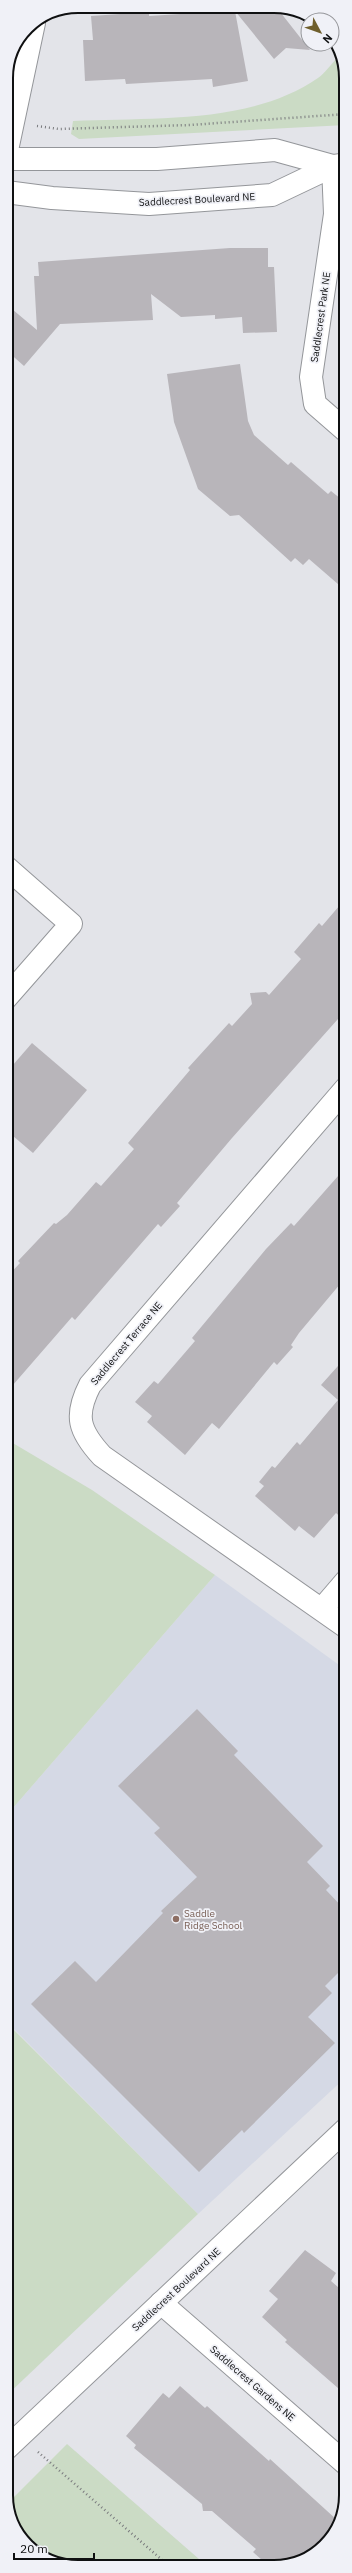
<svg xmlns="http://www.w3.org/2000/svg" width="352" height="2573" font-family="'IBM Plex Sans',sans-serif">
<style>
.built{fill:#d5d9e5}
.green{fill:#cbdbc5}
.building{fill:#b8b5ba}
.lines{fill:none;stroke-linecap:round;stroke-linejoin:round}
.street-casing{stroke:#94969a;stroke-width:24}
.secondary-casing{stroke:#94969a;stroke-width:24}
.path{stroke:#797a7d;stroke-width:2.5;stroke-dasharray:1 3;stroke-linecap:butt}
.street{stroke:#fff;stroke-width:22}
.secondary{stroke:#fff;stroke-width:22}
.education-dot{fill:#8d6e63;stroke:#f0f1f7;stroke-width:1.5}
.labels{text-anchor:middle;stroke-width:3.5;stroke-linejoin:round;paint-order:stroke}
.street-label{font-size:10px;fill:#0f1011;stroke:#f0f1f7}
.education-label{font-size:10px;fill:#785e54;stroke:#f0f1f7;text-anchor:start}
.rim{fill:none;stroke:#0f1011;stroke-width:2}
</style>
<rect width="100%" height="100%" fill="#e3e4e9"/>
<!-- built -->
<path class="built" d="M215,1575L346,1670V2077L198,2214L6,2021V1816Z"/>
<!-- green -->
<g class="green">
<path d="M339,56L346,73V125L79,139L71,134L73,121C152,117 250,125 318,78C325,73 332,63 339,56Z"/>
<path d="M6,1439L92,1490L215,1575L6,1816Z"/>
<path d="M6,2022L198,2214L6,2396Z"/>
<path d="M67,2444L207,2566L60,2565L24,2542L8,2503Z"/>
</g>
<!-- building -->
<g class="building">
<path d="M241,8H277L310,50L286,48L274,59L235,11L248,81L213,87L212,79L126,84L125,79L85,81L83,40H93L91,16L149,12V16L242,10Z"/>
<path d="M230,248H268V267H274L277,332L243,333L242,317L215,319V315L181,317L151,294L153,320L60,324L24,366L6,350V304L37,330L34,276H39L38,262Z"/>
<path d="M240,364L248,421L254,435L288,465L291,462L328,494L331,491L346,503V591L309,559L303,565L295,558L291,562L239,515L230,516L198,489L174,422L167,374Z"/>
<path d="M346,898V1010L232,1138L177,1203L180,1206L161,1227L158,1224L75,1320L72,1317L6,1393V1278L20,1263L18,1261L54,1223L56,1224L67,1215L96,1182L101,1186L134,1149L128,1143L190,1070L188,1068L229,1023L232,1026L252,1004L250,993L266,992L269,995L301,959L294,952L319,923L322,926Z"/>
<path d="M32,1043L87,1090L33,1153L6,1130V1073Z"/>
<path d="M346,1167V1277L299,1333L291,1345L293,1347L277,1365L274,1362L219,1429L212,1423L185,1455L147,1422L152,1416L135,1402L154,1381L158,1384L195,1341L192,1338L266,1249L291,1223L294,1226Z"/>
<path d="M346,1357V1522L336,1513L314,1538L299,1526L295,1531L255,1496L264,1486L259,1482L272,1466L275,1468L297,1442L300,1445L338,1400L321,1385Z"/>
<path d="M197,1709L238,1751L234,1755L323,1846L307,1862L330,1886L326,1890L346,1911V1965L325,1986L332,1993L308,2017L335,2043L244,2133L242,2130L199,2172L31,2004L75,1961L96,1982L163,1913L161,1911L197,1877L154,1833L160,1828L118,1786Z"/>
<path d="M305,2250L336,2273L331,2281L346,2294V2395L285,2342L287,2340L262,2317L278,2299L269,2291Z"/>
<path d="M180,2386L205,2408L207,2406L269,2461L270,2459L337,2520L328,2543L306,2560L279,2567H270L253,2552L256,2549L212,2511H203L202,2504L134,2448L136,2445L126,2436L163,2393L169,2398Z"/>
</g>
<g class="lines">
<defs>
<g id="street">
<path d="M6,155L34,23"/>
<path d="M333,166L335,214L311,377L315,404L346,431"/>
<path d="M6,867L71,924L6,998"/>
<path d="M346,1088L90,1385C74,1416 79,1431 102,1456L346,1627"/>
<path d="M322,1609L346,1581"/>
<path d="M161,2303L346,2464"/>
</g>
<g id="secondary">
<path d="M6,159H157L275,150L333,166"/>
<path d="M6,192L52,198L149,204L272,195L333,166L346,164"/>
<path d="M6,2449L346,2129"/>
</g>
</defs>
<!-- street casing -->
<use href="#street" class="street-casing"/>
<!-- secondary casing -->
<use href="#secondary" class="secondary-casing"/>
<!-- path -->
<g class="path">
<path d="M37,126L59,129L190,125L346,114"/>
<path d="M38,2452L169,2566"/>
</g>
<!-- street -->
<use href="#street" class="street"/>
<!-- secondary -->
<use href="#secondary" class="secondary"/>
</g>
<!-- markers -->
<circle class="education-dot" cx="176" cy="1919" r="4"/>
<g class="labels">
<!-- street labels -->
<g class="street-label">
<text transform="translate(197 199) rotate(-3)" y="4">Saddlecrest Boulevard NE</text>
<text transform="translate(320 317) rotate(-82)" y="4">Saddlecrest Park NE</text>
<text transform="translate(126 1343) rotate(-50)" y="4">Saddlecrest Terrace NE</text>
<text transform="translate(176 2289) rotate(-43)" y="4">Saddlecrest Boulevard NE</text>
<text transform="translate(253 2383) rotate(41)" y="4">Saddlecrest Gardens NE</text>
</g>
<!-- education labels -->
<g class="education-label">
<text x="184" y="1917">Saddle<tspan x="184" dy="12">Ridge School</tspan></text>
</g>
</g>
<!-- crop -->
<path d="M0 0H352V2573H0ZM78 13H274A65 65 0 0 1 339 78V2495A65 65 0 0 1 274 2560H78A65 65 0 0 1 13 2495V78A65 65 0 0 1 78 13Z" fill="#f0f1f7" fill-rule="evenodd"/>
<path class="rim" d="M78 13H274A65 65 0 0 1 339 78V2495A65 65 0 0 1 274 2560H78A65 65 0 0 1 13 2495V78A65 65 0 0 1 78 13Z"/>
<!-- north arrow -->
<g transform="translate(320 32) rotate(131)"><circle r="19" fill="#f0f1f7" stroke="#96979b"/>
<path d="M0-3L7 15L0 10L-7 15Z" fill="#6f5f2d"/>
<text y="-6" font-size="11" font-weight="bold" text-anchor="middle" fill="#0f1011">N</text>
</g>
<!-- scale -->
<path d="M14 2553v6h80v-6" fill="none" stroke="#0f1011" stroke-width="2"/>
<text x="20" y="2553" font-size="12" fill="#0f1011" stroke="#f0f1f7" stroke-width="3" paint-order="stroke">20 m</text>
</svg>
